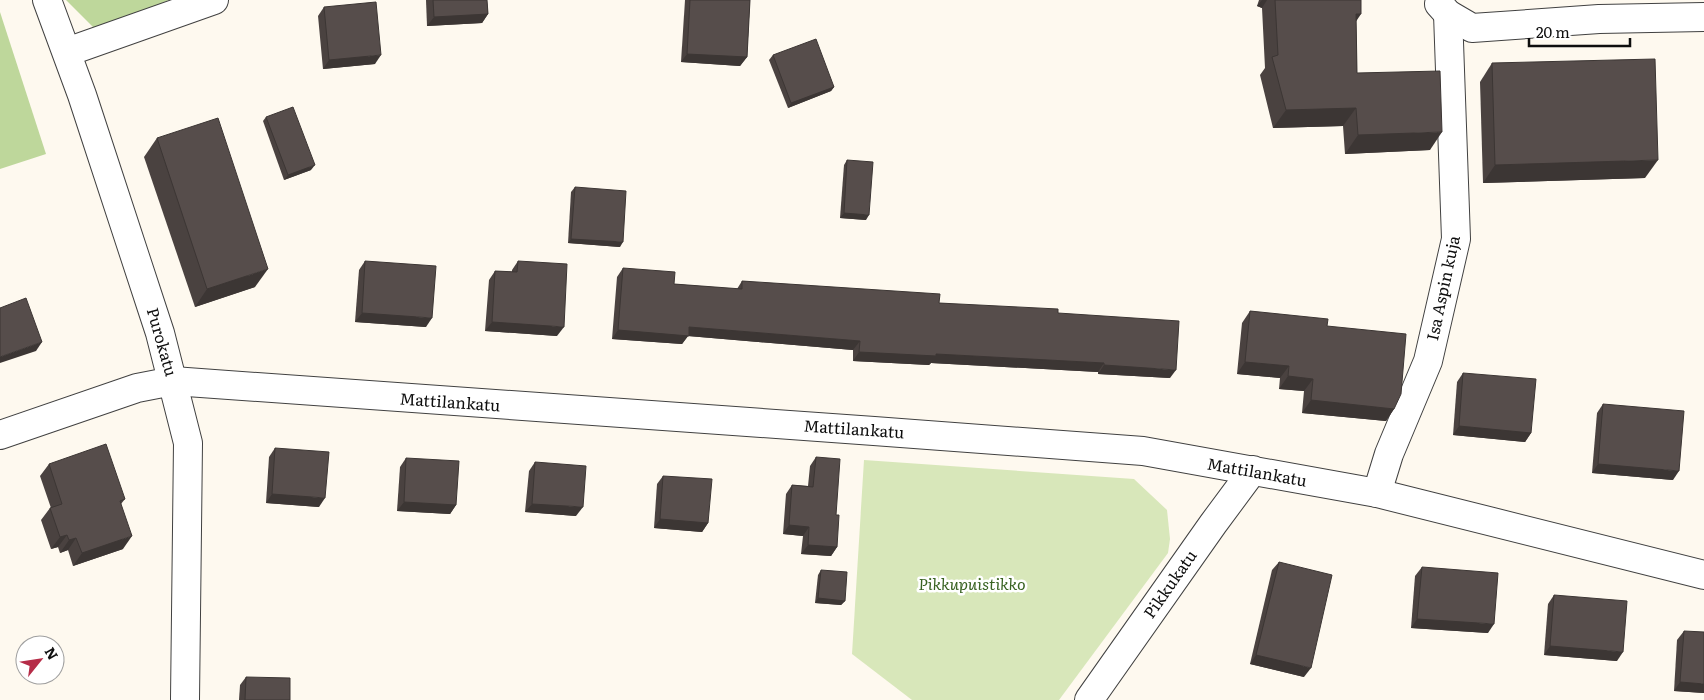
<svg xmlns="http://www.w3.org/2000/svg" width="1704" height="700" font-family="Literata,serif">
<style>
.green{fill:#d8e7ba}
.forest{fill:#bed79b}
.lines{fill:none;stroke-linecap:round;stroke-linejoin:round}
.minor-casing{stroke:#414141;stroke-width:30}
.minor{stroke:#fff;stroke-width:28}
.wall{fill:#4a4240}
.shaded-wall{fill:#3c3634}
.building{fill:#564d4b;stroke:#3c3634}
.labels{text-anchor:middle;stroke-width:5;stroke-linejoin:round;paint-order:stroke}
.street-label{font-size:16px;fill:#0e0e0e;stroke:#fff}
.park-label{font-size:16px;font-style:italic;fill:#386221;stroke:#fff}
</style>
<rect width="100%" height="100%" fill="#fef9ef"/>
<!-- green -->
<path class="green" d="M864,460L1134,479L1167,510L1170,539L1168,553L1059,700H912L852,654Z"/>
<!-- forest -->
<g class="forest">
<path d="M66,0H169L97,31Z"/>
<path d="M0,12L46,154L0,169Z"/>
</g>
<g class="lines">
<defs>
<g id="minor">
<path d="M47,0L82,95L160,333L188,443L185,700"/>
<path d="M1439,4L1448,14L1472,28L1599,19L1704,17"/>
<path d="M67,52L214,0"/>
<path d="M0,435L137,388L173,381L874,431L1143,451L1377,493L1704,575"/>
<path d="M1377,493L1389,454L1428,361L1456,239L1448,14"/>
<path d="M1089,700L1213,524L1253,470"/>
</g>
</defs>
<!-- minor casing -->
<use href="#minor" class="minor-casing"/>
<!-- minor -->
<use href="#minor" class="minor"/>
</g>
<!-- wall -->
<g class="wall">
<path d="M426,0H487L488,14L482,23L427,26Z"/>
<path d="M685,0H750L747,57L740,66L681,62Z"/>
<path d="M1259,0H1361L1356,21L1357,73L1430,150L1345,154L1343,126L1273,128L1260,75L1265,68L1262,8L1257,6Z"/>
<path d="M324,7L375,64L323,69L318,16Z"/>
<path d="M773,55L834,87L831,91L788,108L769,60Z"/>
<path d="M1492,63L1645,178L1483,183L1480,82Z"/>
<path d="M266,117L311,170L284,180L263,121Z"/>
<path d="M157,138L255,287L195,307L144,157Z"/>
<path d="M847,160L866,220L840,218L844,165Z"/>
<path d="M575,187L620,247L568,243L571,192Z"/>
<path d="M365,261L426,327L355,322L359,270Z"/>
<path d="M518,261L557,336L485,331L489,280L495,271L512,272V270Z"/>
<path d="M623,268L674,284L737,289L742,281L939,303L1058,313L1170,378L1098,374V372L931,363L929,365L853,361V350L688,336L682,344L612,339L617,277Z"/>
<path d="M1250,311L1327,326L1394,409L1386,421L1302,413L1304,391L1279,389L1280,378L1237,374L1242,323Z"/>
<path d="M1463,373L1531,433L1525,442L1453,435L1457,382Z"/>
<path d="M1603,404L1673,480L1592,473L1597,413Z"/>
<path d="M275,448L319,507L266,503L269,457Z"/>
<path d="M816,457L836,515L837,547L831,556L801,554L803,536L783,534L786,494L792,485L808,486L810,466Z"/>
<path d="M406,458L456,505L450,514L397,511L400,467Z"/>
<path d="M535,462L576,516L525,512L529,471Z"/>
<path d="M49,464L125,499L121,504L123,549L73,566L68,550L60,553L58,547L51,549L41,520L50,508H51L40,476Z"/>
<path d="M663,476L708,523L702,532L654,528L657,484Z"/>
<path d="M1279,562L1304,677L1250,664L1272,570Z"/>
<path d="M1422,567L1488,633L1411,628L1415,576Z"/>
<path d="M821,570L845,601L841,605L815,603L818,575Z"/>
<path d="M1554,595L1617,661L1544,655L1548,604Z"/>
<path d="M1684,631L1704,693L1674,691L1677,640Z"/>
<path d="M246,677L290,700H239L240,685Z"/>
</g>
<!-- shaded-wall -->
<g class="shaded-wall">
<path d="M1262,0H1267L1262,8L1257,6Z"/>
<path d="M488,14L482,23L427,26L434,17Z"/>
<path d="M1356,14H1361L1349,32Z"/>
<path d="M687,54L747,57L740,66L681,62Z"/>
<path d="M381,55L375,64L323,69L329,60Z"/>
<path d="M834,87L831,91L788,108L791,103Z"/>
<path d="M1356,108L1343,126L1273,128L1286,110Z"/>
<path d="M1442,132L1430,150L1345,154L1358,135Z"/>
<path d="M1658,160L1645,178L1483,183L1495,165Z"/>
<path d="M315,165L311,170L284,180L288,175Z"/>
<path d="M844,213L869,215L866,220L840,218Z"/>
<path d="M571,239L623,242L620,247L568,243Z"/>
<path d="M268,269L255,287L195,307L207,289Z"/>
<path d="M362,313L432,318L426,327L355,322Z"/>
<path d="M492,322L564,327L557,336L485,331Z"/>
<path d="M689,327L860,341L853,350L688,336L682,344L612,339L618,330Z"/>
<path d="M42,342L36,351L0,363V357Z"/>
<path d="M859,352L936,354L1104,363L1098,372L931,363L929,365L853,361Z"/>
<path d="M1245,362L1289,366L1280,378L1237,374Z"/>
<path d="M1104,365L1176,370L1170,378L1098,374Z"/>
<path d="M1288,376L1313,379L1304,391L1279,389Z"/>
<path d="M1311,400L1394,409L1386,421L1302,413Z"/>
<path d="M1459,426L1531,433L1525,442L1453,435Z"/>
<path d="M1598,464L1679,471L1673,480L1592,473Z"/>
<path d="M272,494L325,498L319,507L266,503Z"/>
<path d="M404,502L456,505L450,514L397,511Z"/>
<path d="M532,504L583,507L576,516L525,512Z"/>
<path d="M660,519L708,523L702,532L654,528Z"/>
<path d="M789,525L809,527L803,536L783,534Z"/>
<path d="M67,535L58,547L51,549L60,537Z"/>
<path d="M132,536L123,549L73,566L82,553Z"/>
<path d="M76,538L68,550L60,553L69,540Z"/>
<path d="M808,545L837,547L831,556L801,554Z"/>
<path d="M818,598L845,601L841,605L815,603Z"/>
<path d="M1417,619L1494,624L1488,633L1411,628Z"/>
<path d="M1550,646L1623,652L1617,661L1544,655Z"/>
<path d="M1256,655L1311,668L1304,677L1250,664Z"/>
<path d="M1680,682L1704,684V693L1674,691Z"/>
</g>
<!-- building -->
<g class="building">
<path d="M433,0H487L488,14L434,17Z"/>
<path d="M690,0H750L747,57L687,54Z"/>
<path d="M1275,0H1361V14H1356L1357,73L1440,71L1442,132L1358,135L1356,108L1286,110L1272,57L1278,55Z"/>
<path d="M376,2L381,55L329,60L324,7Z"/>
<path d="M816,39L834,87L791,103L773,55Z"/>
<path d="M1655,59L1658,160L1495,165L1492,63Z"/>
<path d="M293,107L315,165L288,175L266,117Z"/>
<path d="M218,118L268,269L207,289L157,138Z"/>
<path d="M847,160L873,162L869,215L844,213Z"/>
<path d="M575,187L626,191L623,242L571,239Z"/>
<path d="M365,261L436,266L432,318L362,313Z"/>
<path d="M518,261L567,264L564,327L492,322L495,271L517,272Z"/>
<path d="M623,268L675,272L674,284L742,289V281L940,294L939,303L1058,309V313L1179,321L1176,370L1104,365V363L936,354V356L859,352L860,341L689,327V336L618,330Z"/>
<path d="M26,298L42,342L0,357V308Z"/>
<path d="M1250,311L1328,319L1327,326L1406,334L1401,394L1394,409L1311,400L1313,379L1288,376L1289,366L1245,362Z"/>
<path d="M1463,373L1536,379L1531,433L1459,426Z"/>
<path d="M1603,404L1684,411L1679,471L1598,464Z"/>
<path d="M106,444L125,499L120,501L132,536L82,553L76,538L69,540L67,535L60,537L50,508L62,504L49,464Z"/>
<path d="M275,448L329,452L325,498L272,494Z"/>
<path d="M816,457L840,459L836,515H839L837,547L808,545L809,527L789,525L792,485L813,487Z"/>
<path d="M406,458L459,461L456,505L404,502Z"/>
<path d="M535,462L586,466L583,507L532,504Z"/>
<path d="M663,476L712,479L708,523L660,519Z"/>
<path d="M1279,562L1332,575L1311,668L1256,655Z"/>
<path d="M1422,567L1498,573L1494,624L1417,619Z"/>
<path d="M821,570L847,572L845,601L818,598Z"/>
<path d="M1554,595L1627,601L1623,652L1550,646Z"/>
<path d="M1684,631L1704,632V684L1680,682Z"/>
<path d="M246,677L290,678V700H245Z"/>
</g>
<g class="labels">
<!-- street labels -->
<g class="street-label">
<text transform="translate(1443 288) rotate(-78)" y="6">Isa Aspin kuja</text>
<text transform="translate(162 342) rotate(74)" y="6">Purokatu</text>
<text transform="translate(450 402) rotate(4)" y="6">Mattilankatu</text>
<text transform="translate(854 429) rotate(4)" y="6">Mattilankatu</text>
<text transform="translate(1257 472) rotate(10)" y="6">Mattilankatu</text>
<text transform="translate(1170 584) rotate(-55)" y="6">Pikkukatu</text>
</g>
<!-- park labels -->
<g class="park-label">
<text x="972" y="590">Pikkupuistikko</text>
</g>
</g>
<!-- north arrow -->
<g transform="translate(40 660) rotate(60)"><circle r="24" fill="#ffffff" stroke="#9f9f9f"/>
<path d="M0-4L9 19L0 12L-9 19Z" fill="#b62d48"/>
<text y="-8" font-size="14" font-weight="bold" text-anchor="middle" fill="#0e0e0e">N</text>
</g>
<!-- scale -->
<path d="M1529 38v8h101v-8" fill="none" stroke="#0e0e0e" stroke-width="2.5"/>
<text x="1536" y="38" font-size="15" fill="#0e0e0e" stroke="#ffffff" stroke-width="4" paint-order="stroke">20 m</text>
</svg>
